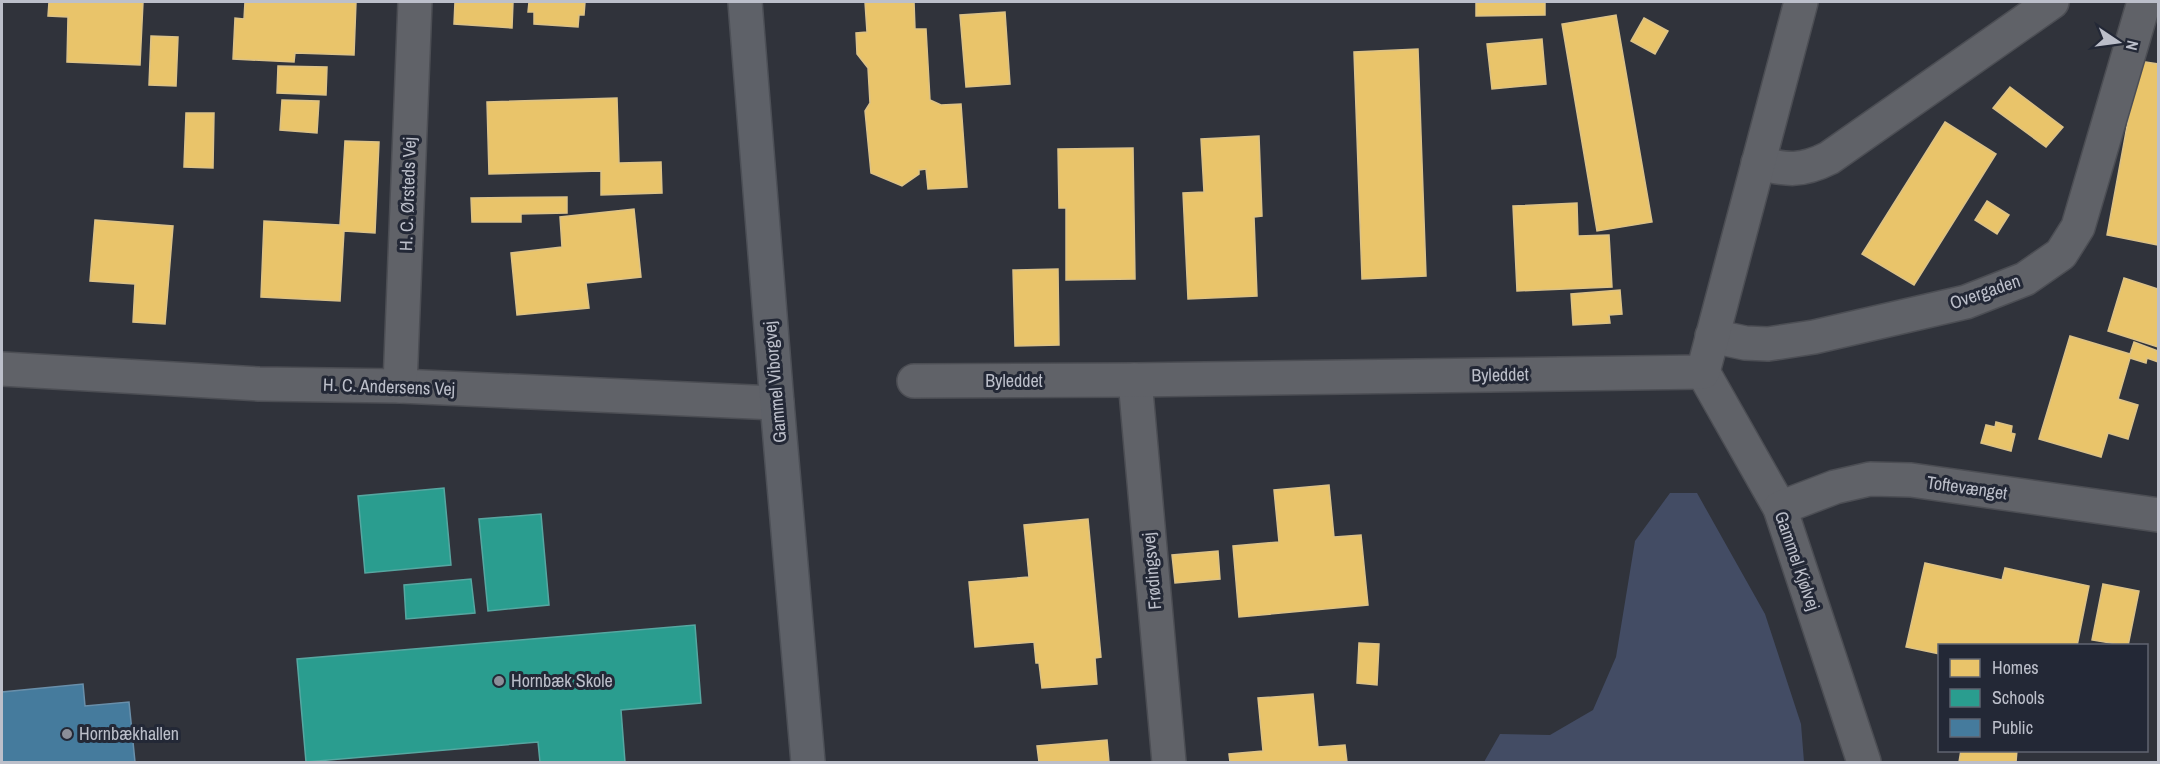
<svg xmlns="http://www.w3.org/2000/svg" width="2160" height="764" font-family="'Archivo Narrow',sans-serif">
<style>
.water{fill:#434c64}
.homes{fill:#e9c46a;stroke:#dcc287;stroke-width:1.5}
.schools{fill:#2a9d8f;stroke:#56a7a1;stroke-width:1.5}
.public{fill:#457b9d;stroke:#698faa;stroke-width:1.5}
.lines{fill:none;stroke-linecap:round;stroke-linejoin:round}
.street-casing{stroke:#4c4e54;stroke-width:36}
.secondary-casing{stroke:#4d5057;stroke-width:36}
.street{stroke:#606268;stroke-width:33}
.secondary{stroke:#5e6168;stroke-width:33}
.poi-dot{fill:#8b8e98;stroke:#232836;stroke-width:2}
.labels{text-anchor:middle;stroke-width:6;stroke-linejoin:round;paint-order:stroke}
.street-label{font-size:18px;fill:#bcbfca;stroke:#232836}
.poi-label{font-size:18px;fill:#bcbfca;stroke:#232836;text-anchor:start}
</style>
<rect width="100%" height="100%" fill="#30333b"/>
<!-- water -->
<path class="water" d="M1670,493H1697L1765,614L1801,724L1804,762H1484L1500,734L1550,735L1593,710L1616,657L1635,541Z"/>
<!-- homes -->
<g class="homes">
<path d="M49,2H143L140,65L67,62L68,17L48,16Z"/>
<path d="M245,2H356L354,55L295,53L294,62L233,59L235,18L244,19Z"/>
<path d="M455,2H513L512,28L454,24Z"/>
<path d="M529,2H585L584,15H579L578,27L534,24V12H528Z"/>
<path d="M865,2H914L915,29H926L930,100L941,105L961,104L967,187L928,189L926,169L919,170V174L902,186L871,173L865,111L870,103L868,68L857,54L856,33L867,32Z"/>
<path d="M1476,2H1545V15L1476,16Z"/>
<path d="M1005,12L1010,84L966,87L960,15Z"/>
<path d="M1616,15L1652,222L1597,231L1562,24Z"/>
<path d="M1644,18L1668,31L1655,54L1631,41Z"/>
<path d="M151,36L178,37L176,86L149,85Z"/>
<path d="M1542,39L1546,84L1492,89L1487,44Z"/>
<path d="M1418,49L1426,276L1362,279L1354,52Z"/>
<path d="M2139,61L2158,64V245L2107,235Z"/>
<path d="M278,66L327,67L326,95L277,93Z"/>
<path d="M2010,87L2063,127L2046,147L1993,108Z"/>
<path d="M617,98L619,163L661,162L662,193L601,195V171L489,174L487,102Z"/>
<path d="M282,100L319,101L317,133L280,130Z"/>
<path d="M186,113H214L213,168L184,167Z"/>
<path d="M1945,122L1996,154L1914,285L1862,254Z"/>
<path d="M1259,136L1262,216L1254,217L1257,296L1188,299L1183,193L1204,192L1201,139Z"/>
<path d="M345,141L379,142L375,233L344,231L340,301L261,297L264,221L340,225Z"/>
<path d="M1133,148L1135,279L1066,280V208H1059L1058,149Z"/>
<path d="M567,197V213L521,214V222H472L471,198Z"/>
<path d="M1987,201L2009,215L1997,234L1975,220Z"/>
<path d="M1577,203L1578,236L1609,235L1612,287L1517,291L1513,206Z"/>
<path d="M634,209L641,277L586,283L589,308L517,315L511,253L562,247L560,217Z"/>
<path d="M95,220L173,226L165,324L133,322L135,284L90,281Z"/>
<path d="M1058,269L1059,345L1015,346L1013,270Z"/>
<path d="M2124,278L2158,289V347L2108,331Z"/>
<path d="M1620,290L1622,314L1609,315L1610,323L1573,325L1571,294Z"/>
<path d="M2070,336L2130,354L2134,342L2158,351V362L2147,358L2146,363L2130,358L2118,399L2138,405L2128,439L2108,433L2101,457L2039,439Z"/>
<path d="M1996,422L2012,426L2011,433L2015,434L2011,451L1981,443L1986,425L1995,427Z"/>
<path d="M1329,485L1334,537L1361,535L1368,605L1239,617L1233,546L1279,542L1274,490Z"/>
<path d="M1088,519L1101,657L1095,658L1097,684L1042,688L1039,663H1036L1034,642L975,647L969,582L1029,577L1024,525Z"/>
<path d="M1218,551L1220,579L1175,583L1172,555Z"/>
<path d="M1925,563L2002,580L2005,568L2089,586L2077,646H1940V654L1906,647Z"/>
<path d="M2103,584L2139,591L2128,646L2092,640Z"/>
<path d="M1359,643L1379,644L1377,685L1357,683Z"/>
<path d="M1313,694L1318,747L1345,745L1347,762H1230L1229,754L1263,751L1258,698Z"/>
<path d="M1107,740L1109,762H1039L1037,746Z"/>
<path d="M1961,750H2017L2016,762H1959Z"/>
</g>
<!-- schools -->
<g class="schools">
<path d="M444,488L451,565L365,573L358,496Z"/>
<path d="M541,514L549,605L488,611L479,519Z"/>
<path d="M471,579L475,613L406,619L404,585Z"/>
<path d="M695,625L701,703L621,710L625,762H540L538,742L306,762L297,659Z"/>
</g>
<!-- public -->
<path class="public" d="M83,684L85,706L129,702L135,762H2V692Z"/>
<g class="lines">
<defs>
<g id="street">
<path d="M1758,163C1787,170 1801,172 1829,158L2052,2"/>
<path d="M1712,336L1745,343L1768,344L1814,337L1966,302L2025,279L2061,254L2078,227L2144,2"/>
<path d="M2,369L259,384L400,386L777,403"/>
<path d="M1703,372L1780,508L1864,762"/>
<path d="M1135,380L1169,762"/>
<path d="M914,381L1135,380L1703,372L1801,2"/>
<path d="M400,386L415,2"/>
<path d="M1780,508L1835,487L1870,479L1911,480L2158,515"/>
</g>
<path id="secondary" d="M745,2L777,403L808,762"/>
</defs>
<!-- street casing -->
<use href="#street" class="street-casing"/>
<!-- secondary casing -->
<use href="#secondary" class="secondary-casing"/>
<!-- street -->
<use href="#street" class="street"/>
<!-- secondary -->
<use href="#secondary" class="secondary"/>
</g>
<!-- markers -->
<g class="poi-dot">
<circle cx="499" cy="681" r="6"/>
<circle cx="67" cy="734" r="6"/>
</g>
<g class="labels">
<!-- street labels -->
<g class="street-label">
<text transform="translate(408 194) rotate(-88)" y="6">H. C. Ørsteds Vej</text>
<text transform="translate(1985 292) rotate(-19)" y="6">Overgaden</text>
<text transform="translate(1500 375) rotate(-1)" y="6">Byleddet</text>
<text x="1014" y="387">Byleddet</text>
<text transform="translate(775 382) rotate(-95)" y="6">Gammel Viborgvej</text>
<text transform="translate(389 387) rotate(2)" y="6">H. C. Andersens Vej</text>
<text transform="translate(1967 488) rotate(8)" y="6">Toftevænget</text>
<text transform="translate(1797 561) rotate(71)" y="6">Gammel Kjølvej</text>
<text transform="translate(1152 571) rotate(-95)" y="6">Frødingsvej</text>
</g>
<!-- poi labels -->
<g class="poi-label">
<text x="511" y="687">Hornbæk Skole</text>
<text x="79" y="740">Hornbækhallen</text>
</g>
</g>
<!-- border -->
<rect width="2160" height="764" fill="none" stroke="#bcbfca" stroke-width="6"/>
<!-- legend -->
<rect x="1938" y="644" width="210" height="108" fill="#232836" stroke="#606471" stroke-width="1.5"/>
<rect x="1950" y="659" width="30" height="18" fill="#e9c46a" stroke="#606471" stroke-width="1.5"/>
<text x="1992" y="674" font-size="18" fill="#bcbfca">Homes</text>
<rect x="1950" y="689" width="30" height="18" fill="#2a9d8f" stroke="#606471" stroke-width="1.5"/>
<text x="1992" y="704" font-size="18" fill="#bcbfca">Schools</text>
<rect x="1950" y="719" width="30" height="18" fill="#457b9d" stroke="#606471" stroke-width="1.5"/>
<text x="1992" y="734" font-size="18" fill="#bcbfca">Public</text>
<!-- north arrow -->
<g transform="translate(2118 42) rotate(103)" stroke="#232836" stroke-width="4.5" paint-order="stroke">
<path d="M0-4.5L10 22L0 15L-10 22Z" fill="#bcbfca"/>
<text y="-9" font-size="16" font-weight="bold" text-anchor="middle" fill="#bcbfca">N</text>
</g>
</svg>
